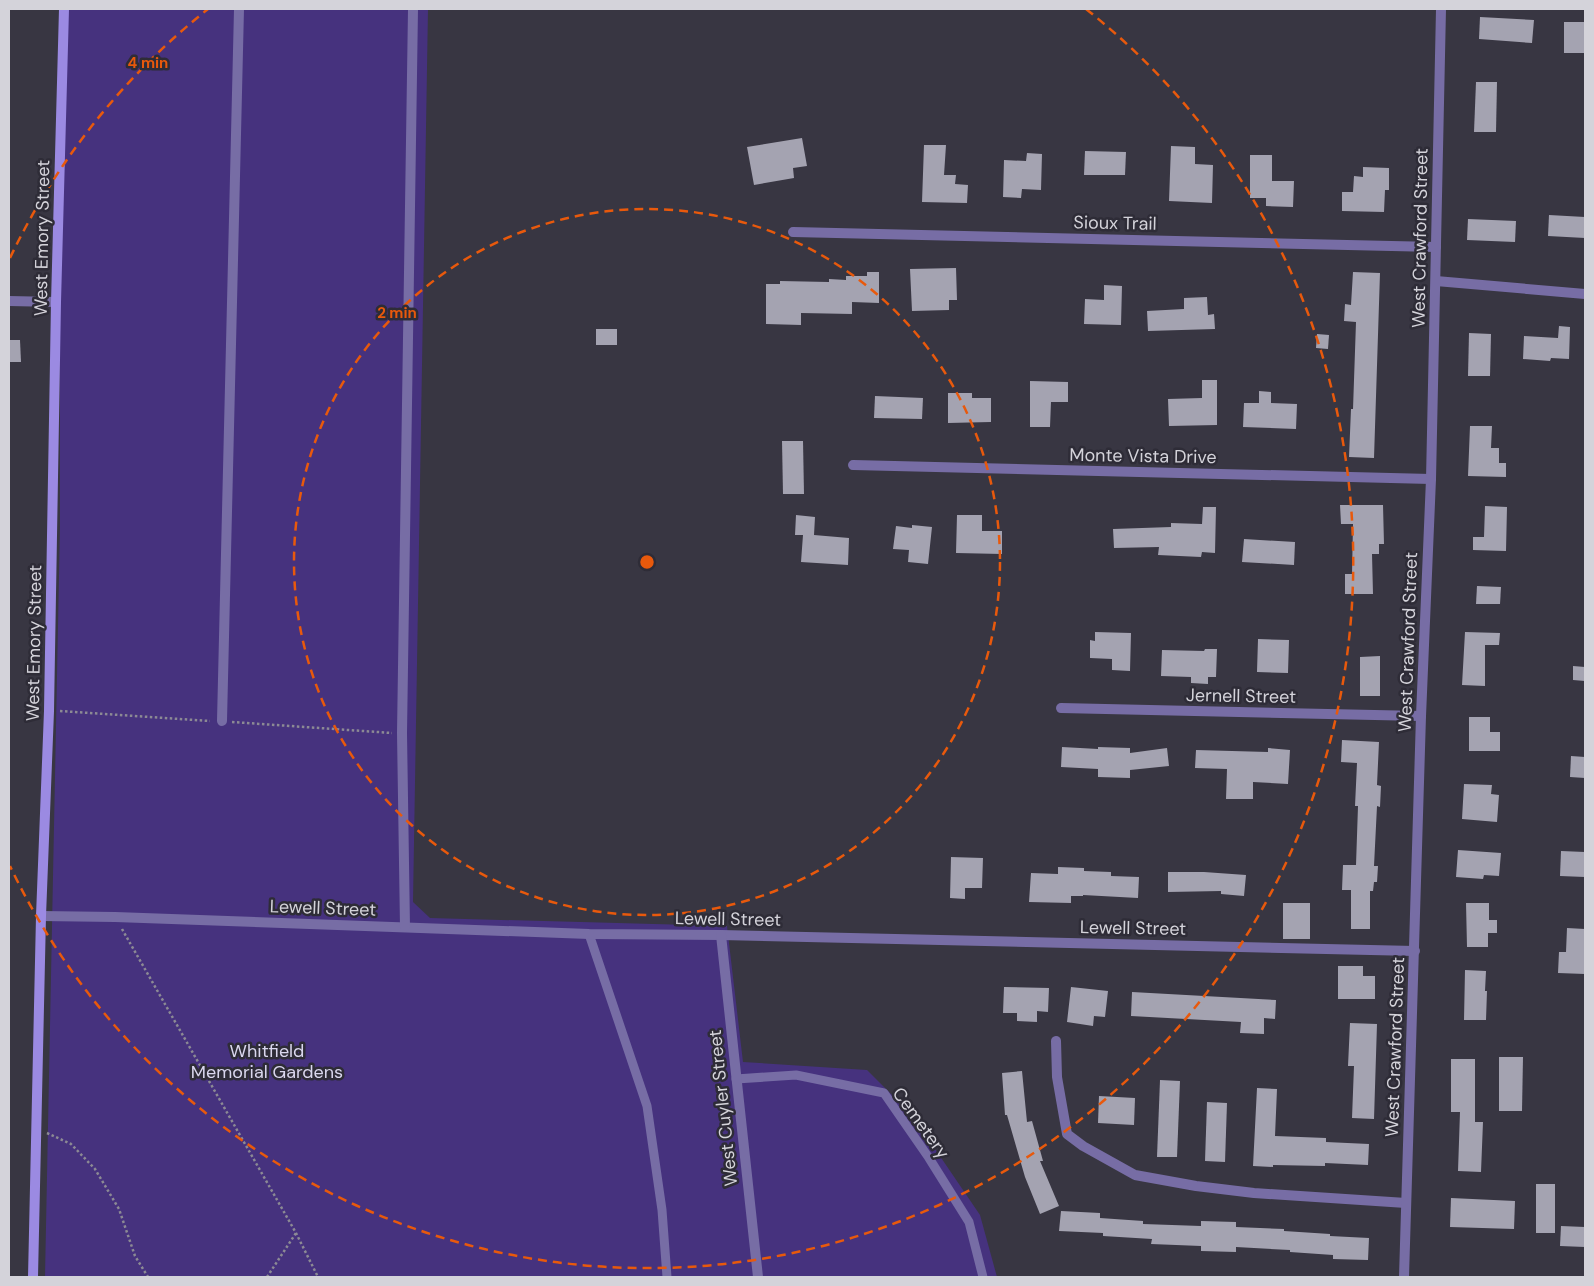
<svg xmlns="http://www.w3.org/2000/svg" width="1594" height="1286" font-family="'DM Sans',sans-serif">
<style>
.green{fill:#46327e}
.building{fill:#a4a3b1}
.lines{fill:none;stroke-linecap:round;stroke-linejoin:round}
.path{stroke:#8c8a94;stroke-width:2.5;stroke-dasharray:2.5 2.5;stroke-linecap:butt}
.lane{stroke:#776da5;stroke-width:9}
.street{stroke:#776da5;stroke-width:10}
.secondary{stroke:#9b8ae2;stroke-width:10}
.ring{fill:none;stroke:#e8590c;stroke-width:2.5;stroke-dasharray:9 6}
.labels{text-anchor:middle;stroke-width:5;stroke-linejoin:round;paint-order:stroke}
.street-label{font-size:18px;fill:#d4d3da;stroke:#2e2c37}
.park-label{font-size:18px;fill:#dad7ee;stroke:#2e2c37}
.centre{fill:#e8590c;stroke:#2e2c37;stroke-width:2.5}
.ring-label{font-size:15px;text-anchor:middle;font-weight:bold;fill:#e8590c;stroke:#2e2c37;stroke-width:5;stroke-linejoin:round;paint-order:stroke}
</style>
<rect width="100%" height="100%" fill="#383642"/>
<!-- green -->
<path class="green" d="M60,9H428L413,902L430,918L727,926L743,1062L867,1070L912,1115L980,1215L997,1277H45L60,526Z"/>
<!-- building -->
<g class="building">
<path d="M1480,17L1534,20L1532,43L1479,39Z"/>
<rect x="1564" y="22" width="21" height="31"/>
<path d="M1476,82H1497L1496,132H1474Z"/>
<path d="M802,138L807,166L793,168L794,178L754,185L747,147Z"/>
<path d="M924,145H946L944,175H956L955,184L968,185L967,203L922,202Z"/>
<path d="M1171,146L1195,147V164L1213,165L1212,203L1169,201Z"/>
<path d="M1085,151L1126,152L1125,175H1084Z"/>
<path d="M1027,153L1042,154L1041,190L1022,189L1021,198L1003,197L1004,160L1026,161Z"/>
<path d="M1250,155H1272V181H1294L1293,207L1266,206V198H1250Z"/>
<path d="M1363,167L1389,168V190H1385L1384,212L1342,211V192H1353L1354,176L1363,177Z"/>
<path d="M1549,215L1585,217V238L1548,236Z"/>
<path d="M1468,219L1516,221L1515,242L1467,240Z"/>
<path d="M956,268L957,300H949V310L912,311L910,269Z"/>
<path d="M867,272H879V303L852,302V314L801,313V325L766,324V284H780V281L829,282V279L846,280V276H867Z"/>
<path d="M1353,272L1380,273L1374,458L1349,457L1351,409H1353L1356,322L1344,321L1345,304L1351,305Z"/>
<path d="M1104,285L1122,286L1121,325L1084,324L1085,299L1104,300Z"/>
<path d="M1207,297L1208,315L1214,314L1215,329L1148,331L1147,311L1184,309V298Z"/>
<path d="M1559,326L1570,327L1569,359L1551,358L1550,361L1523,359L1524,336L1558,338Z"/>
<rect x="596" y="329" width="21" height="16"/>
<path d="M1469,333L1491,334L1490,376H1468Z"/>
<path d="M1317,334L1329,335L1328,349L1316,348Z"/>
<path d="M9,340H20L21,362H9Z"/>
<path d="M1202,380H1217V425L1169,426L1168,399L1202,398Z"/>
<path d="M1030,381L1068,382V402H1051L1050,427H1030Z"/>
<path d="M1259,391L1271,392V403L1297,404L1296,429L1243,427L1244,403H1259Z"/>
<path d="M948,393H972V398H991V422L948,423Z"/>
<path d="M875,396L923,398L922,419L874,418Z"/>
<path d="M1470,426H1492L1491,448H1499V463H1506V477L1468,476Z"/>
<path d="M782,441H803L804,494H783Z"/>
<path d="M1340,505H1383L1384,544H1379V554H1372L1373,594H1345V574H1352L1353,524H1341Z"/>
<path d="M1485,506L1507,507L1506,551L1473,550V537H1484Z"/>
<path d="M1203,507H1216L1215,553L1202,552L1201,557L1158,555L1159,547L1114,548L1113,529L1171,527V523L1202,524Z"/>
<path d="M796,515L815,517L814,535L849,538L848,565L801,562L803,535H795Z"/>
<path d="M957,515H982V531H1002V554L956,553Z"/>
<path d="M912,525L932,527L928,564L908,562L909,550L893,549L896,526L912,528Z"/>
<path d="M1244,539L1295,542L1294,565L1242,562Z"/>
<path d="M1477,586L1501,587L1500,604H1476Z"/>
<path d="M1095,632L1131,633L1130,671L1112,670V659L1090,658V640L1095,641Z"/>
<path d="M1465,632L1500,633L1499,645H1485V686L1462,685Z"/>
<path d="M1258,639L1289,640L1288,673L1257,672Z"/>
<path d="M1205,649H1217L1216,677H1208V684L1191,683V677L1161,676L1162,650L1204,651Z"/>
<path d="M1380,656V696H1360V657Z"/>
<path d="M1573,666L1585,667V681L1573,680Z"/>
<path d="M1469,717H1490V732H1500V751H1469Z"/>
<path d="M1342,740L1379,742L1377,785L1381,786L1380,807L1377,806L1374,866H1378L1377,882H1374L1373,891H1370V929H1351V890H1342L1343,865H1356L1358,806H1355L1357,763L1341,762Z"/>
<path d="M1062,747L1098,749V747L1130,748V753L1167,748L1169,766L1130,770V778L1098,777V769L1061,767Z"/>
<path d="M1268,748L1290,750L1288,784L1253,782V799H1226L1227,769L1195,768L1196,750L1268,752Z"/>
<path d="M1571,756L1585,757V778L1570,777Z"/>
<path d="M1464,784L1492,785L1491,794L1499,795L1497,822L1462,819Z"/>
<path d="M1458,850L1501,853L1499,876L1484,875L1483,879L1456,877Z"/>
<path d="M1561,851L1585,852V877L1560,876Z"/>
<path d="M951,857L983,858L982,888H965V899L950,898Z"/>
<path d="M1058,867L1084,868V871L1111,872V876L1139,877L1138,898L1083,895V896H1071V903L1029,902L1031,873L1058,874Z"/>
<path d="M1168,872H1204L1246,875L1244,896L1221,894V891L1168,892Z"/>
<rect x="1283" y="903" width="27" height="36"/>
<path d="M1466,903H1489V920H1497V933H1488V947H1467Z"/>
<path d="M1567,928L1585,929V974L1558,973L1559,952H1566Z"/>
<path d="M1338,966H1363V976H1375V999H1338Z"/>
<path d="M1465,970L1486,971L1485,991H1487L1486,1020H1464Z"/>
<path d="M1004,987L1049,988L1048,1012L1037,1011V1022L1017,1021V1013H1003Z"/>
<path d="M1071,987L1108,991L1105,1017L1094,1016L1093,1026L1067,1022Z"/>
<path d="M1132,992L1276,1000L1275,1019L1264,1018V1034L1240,1033L1241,1022L1131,1016Z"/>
<path d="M1350,1023L1377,1024L1374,1119L1352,1118L1354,1066H1348Z"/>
<path d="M1499,1057H1523L1522,1111H1499Z"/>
<path d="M1451,1059H1475V1122H1483L1481,1172L1458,1171L1460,1112H1451Z"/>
<path d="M1022,1071L1027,1122L1032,1121L1043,1161H1040L1059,1206L1040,1214L1025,1177L1007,1115H1005L1002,1073Z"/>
<path d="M1160,1080L1180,1081L1177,1157H1157Z"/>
<path d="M1257,1088L1277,1089L1275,1136L1326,1138V1142L1369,1144L1368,1165L1325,1163V1166L1273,1165V1167L1253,1166Z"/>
<path d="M1099,1096L1135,1098L1134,1125L1098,1123Z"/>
<path d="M1207,1102L1227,1103L1225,1162L1205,1161Z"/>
<rect x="1536" y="1184" width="19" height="49"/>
<path d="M1451,1198L1515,1201L1514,1229L1450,1227Z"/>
<path d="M1061,1211L1100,1213V1218L1143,1221V1224L1201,1226V1221L1236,1222V1227L1284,1229V1231L1330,1234V1236L1369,1238L1368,1260L1333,1259V1255L1290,1252V1250L1236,1247V1252L1201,1251V1246L1151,1244L1152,1239L1103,1236V1233L1059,1231Z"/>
<path d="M1561,1226L1585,1227V1247L1560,1246Z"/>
</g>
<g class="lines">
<!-- path -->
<g class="path">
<path d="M60,711L210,721"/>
<path d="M232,722L392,733"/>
<path d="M122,929L296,1233L318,1277"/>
<path d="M47,1133L71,1144L95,1169L119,1209L135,1256L148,1277"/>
<path d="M267,1277L296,1233"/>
</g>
<!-- lane -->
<g class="lane">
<path d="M589,934L647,1106L662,1210L667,1277"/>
<path d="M736,1079L796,1075L884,1093L929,1158L969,1222L983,1277"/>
</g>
<!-- street -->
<g class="street">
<path d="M793,232L1436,247"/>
<path d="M1436,281L1585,294"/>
<path d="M9,301L56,302"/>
<path d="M853,465L1431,479"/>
<path d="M1061,708L1421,716"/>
<path d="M222,721L239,9"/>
<path d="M41,916L115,917L589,934L721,935L1415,951"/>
<path d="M405,927L402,733L413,9"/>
<path d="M721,935L758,1277"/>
<path d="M1056,1041L1057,1077L1067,1134L1083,1146L1135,1175L1196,1186L1254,1193L1406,1203"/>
<path d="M1404,1277L1421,716L1431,479L1441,9"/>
</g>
<!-- secondary -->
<path class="secondary" d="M33,1277L41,916L49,711L56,302L64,9"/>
</g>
<!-- distance rings -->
<g class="ring">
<circle cx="647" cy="562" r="353"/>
<path d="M10 258A706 706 0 0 1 208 9M1086 9A706 706 0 1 1 10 866"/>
</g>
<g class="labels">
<!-- street labels -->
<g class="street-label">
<text transform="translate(1115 223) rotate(1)" y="6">Sioux Trail</text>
<text transform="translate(42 238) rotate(-89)" y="6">West Emory Street</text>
<text transform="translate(1420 238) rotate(-89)" y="6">West Crawford Street</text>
<text transform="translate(1143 456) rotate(1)" y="6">Monte Vista Drive</text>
<text transform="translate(1408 642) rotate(-88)" y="6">West Crawford Street</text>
<text transform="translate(34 643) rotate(-89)" y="6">West Emory Street</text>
<text transform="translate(1241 696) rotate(1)" y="6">Jernell Street</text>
<text transform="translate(323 908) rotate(2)" y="6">Lewell Street</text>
<text transform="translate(728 919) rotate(1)" y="6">Lewell Street</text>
<text transform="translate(1133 928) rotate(1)" y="6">Lewell Street</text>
<text transform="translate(1395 1047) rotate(-88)" y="6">West Crawford Street</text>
<text transform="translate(723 1108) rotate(-96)" y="6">West Cuyler Street</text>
<text transform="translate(921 1123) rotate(54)" y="6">Cemetery</text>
</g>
<!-- park labels -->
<g class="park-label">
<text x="267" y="1057">Whitfield<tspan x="267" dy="21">Memorial Gardens</tspan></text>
</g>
</g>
<circle cx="647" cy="562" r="8" class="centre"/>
<g class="ring-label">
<text x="148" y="68">4 min</text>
<text x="397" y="318">2 min</text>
</g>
<!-- border -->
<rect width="1594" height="1286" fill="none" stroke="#d4d3da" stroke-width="20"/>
</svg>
